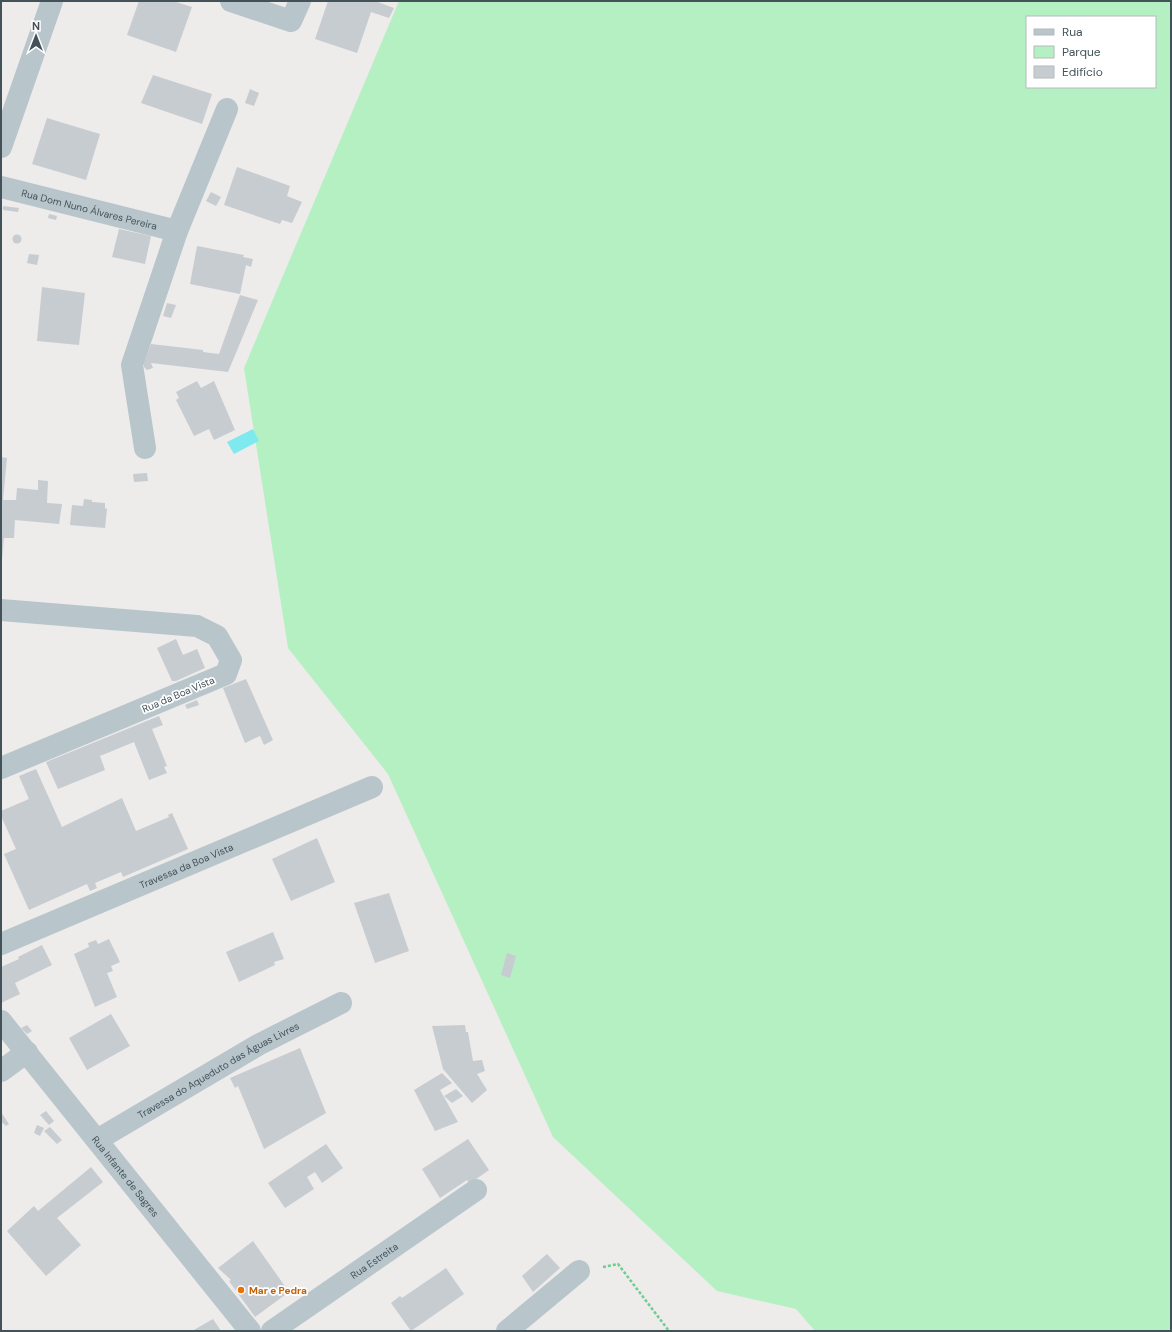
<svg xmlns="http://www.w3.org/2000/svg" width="1172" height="1332" font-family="'DM Sans',sans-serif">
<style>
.green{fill:#b5f0c3;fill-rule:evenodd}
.water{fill:#7fe9f0}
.building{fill:#c7ccd1}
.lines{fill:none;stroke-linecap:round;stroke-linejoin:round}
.path{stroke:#6ccf8f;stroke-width:2.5;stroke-dasharray:3 2;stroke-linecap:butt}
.minor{stroke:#b8c6cc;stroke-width:22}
.food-dot{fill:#e8710a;stroke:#fff;stroke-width:1.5}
.labels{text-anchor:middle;stroke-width:3.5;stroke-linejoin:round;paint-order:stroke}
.street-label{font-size:10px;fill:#435259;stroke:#fff}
.food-label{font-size:10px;font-weight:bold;fill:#c56008;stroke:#fff;text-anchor:start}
</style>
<rect width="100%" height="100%" fill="#eeebeb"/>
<!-- green -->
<path class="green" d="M399,1H1171V1331H815L796,1309L717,1291L553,1137L388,774L288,648L244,368ZM1027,17H1155V87H1027Z"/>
<!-- water -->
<path class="water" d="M253,429L259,441L234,454L227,442Z"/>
<!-- building -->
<g class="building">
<path d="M139,1H173L192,7L176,52L127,35Z"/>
<path d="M328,1H375L394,8L389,18L371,12L357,53L315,39Z"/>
<path d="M153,75L212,94L202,124L141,103Z"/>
<path d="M250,89L259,93L254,106L245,103Z"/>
<path d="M47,118L100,134L86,180L32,164Z"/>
<path d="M237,167L290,186L287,196L302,202L292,223L282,220L280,224L224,205Z"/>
<path d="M211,192L221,197L216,206L206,201Z"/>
<path d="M3,206L19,208L18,212L3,210Z"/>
<path d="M49,214L57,216L56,220L48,218Z"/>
<path d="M119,229L151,236L145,264L112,257Z"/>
<circle cx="17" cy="239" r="4.5"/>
<path d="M197,246L244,255L243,257L253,259L251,267L246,265L240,294L190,284Z"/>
<path d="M29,254L39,255L37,265L27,263Z"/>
<path d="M42,287L85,293L79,345L37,341Z"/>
<path d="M240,295L258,300L228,372L151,363L153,368L147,370L144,367V363L151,344L203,350V352L219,354Z"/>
<path d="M167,303L176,305L171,318L163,316Z"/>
<path d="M197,381L201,388L214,381L235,430L214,440L209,429L194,436L176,400L179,398L176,392Z"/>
<path d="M1,457L7,458L3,500H16L17,488L38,490V480L48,481L47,503L62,504L59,524L15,520L14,538H4L2,560H1Z"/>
<path d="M147,473L148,481L134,482L133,474Z"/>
<path d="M84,499L92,500V502L105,503V508L107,509L105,528L70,525L72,505L83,506Z"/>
<path d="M176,639L183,655L197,649L205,668L176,681H172L157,648Z"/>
<path d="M246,679L273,740L264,745L260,736L245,743L223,688Z"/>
<path d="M197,700L199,705L187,709L185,705Z"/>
<path d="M159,716L163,725L152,729L167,766L164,767L167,773L149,780L134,742L100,756L105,770L58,789L46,762Z"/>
<path d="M36,769L62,827L122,798L136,831L169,817L168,815L172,813L188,849L123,877L121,872L95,883L97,888L90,891L87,884L29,910L4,854L16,849L1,816V811L29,799L19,776Z"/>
<path d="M317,838L335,882L291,901L272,859Z"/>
<path d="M389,893L409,951L375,963L354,903Z"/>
<path d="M273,932L284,959L274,962L275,965L239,982L226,952Z"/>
<path d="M109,939L120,962L111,966L113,971L107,973L117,997L95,1007L74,954L89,947L88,943L96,940L98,944Z"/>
<path d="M42,945L52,965L15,983L20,994L1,1003V967L19,959L18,957Z"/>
<path d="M507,953L516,956L510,978L501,975Z"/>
<path d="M111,1014L130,1046L87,1070L69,1038Z"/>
<path d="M27,1025L32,1031L27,1034L21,1028Z"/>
<path d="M465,1025L466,1032H468L473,1061L482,1060L485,1071L477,1074L487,1090L472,1103L443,1069L432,1026Z"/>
<path d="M300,1048L326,1113L264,1149L238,1086L235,1088L230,1078Z"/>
<path d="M442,1073L452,1083L440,1090L458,1122L435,1131L414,1090Z"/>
<path d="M456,1089L463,1096L452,1103L444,1096Z"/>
<path d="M46,1111L54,1121L49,1125L40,1115Z"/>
<path d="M1,1112L9,1124L6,1126L3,1123L1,1124Z"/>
<path d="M37,1125L44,1128L40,1136L34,1133Z"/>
<path d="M50,1127L62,1140L57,1144L44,1131Z"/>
<path d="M468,1139L489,1170L469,1184L467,1180L440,1198L422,1169Z"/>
<path d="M326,1144L343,1168L322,1183L315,1172L307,1177L314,1189L285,1208L268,1183Z"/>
<path d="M91,1167L103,1182L57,1218L81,1245L46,1276L7,1231L34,1206L38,1211Z"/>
<path d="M253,1241L289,1292L255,1317L229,1281L231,1280L218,1268Z"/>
<path d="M547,1254L560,1268L533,1292L522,1276Z"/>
<path d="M446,1268L464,1294L411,1331L391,1303L400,1296L402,1298Z"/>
<path d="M213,1319L221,1331H192Z"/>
</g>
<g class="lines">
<!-- path -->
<path class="path" d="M603,1267L618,1264L669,1331"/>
<!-- minor -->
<g class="minor">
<path d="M231,1L291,21L300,1"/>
<path d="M1,147L52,1"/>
<path id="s1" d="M1,187L177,231"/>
<path d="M145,448L132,365L177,231L227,109"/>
<path d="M1,610L197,626L217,636L231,660L226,674L1,768"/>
<path id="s2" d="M1,944L372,787"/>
<path id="s3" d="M1,1021L250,1331"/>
<path d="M1,1071L27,1052"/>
<path id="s4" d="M97,1140L258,1045L341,1003"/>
<path id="s5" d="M272,1331L476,1190"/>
<path d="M507,1331L579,1271"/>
</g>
</g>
<!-- markers -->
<circle class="food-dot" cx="241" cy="1290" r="4"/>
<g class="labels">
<!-- street labels -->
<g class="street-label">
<text dy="4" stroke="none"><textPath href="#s1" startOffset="91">Rua Dom Nuno Álvares Pereira</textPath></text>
<text transform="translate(178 694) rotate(-23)" y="4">Rua da Boa Vista</text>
<text dy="4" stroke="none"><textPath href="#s2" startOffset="201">Travessa da Boa Vista</textPath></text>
<text dy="4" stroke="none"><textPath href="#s4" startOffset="140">Travessa do Aqueduto das Águas Livres</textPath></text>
<text dy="4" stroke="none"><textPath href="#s3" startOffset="199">Rua Infante de Sagres</textPath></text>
<text dy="4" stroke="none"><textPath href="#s5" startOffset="124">Rua Estreita</textPath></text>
</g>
<!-- food labels -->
<g class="food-label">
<text x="249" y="1294">Mar e Pedra</text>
</g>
</g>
<!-- border -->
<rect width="1172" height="1332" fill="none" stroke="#435259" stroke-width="4"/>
<!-- legend -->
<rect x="1026" y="16" width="130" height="72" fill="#ffffff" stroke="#b4babd"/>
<rect x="1034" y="29" width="20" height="6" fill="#b8c6cc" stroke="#b4babd"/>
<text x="1062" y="36" font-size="12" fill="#435259">Rua</text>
<rect x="1034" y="46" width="20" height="12" fill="#b5f0c3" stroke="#b4babd"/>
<text x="1062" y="56" font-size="12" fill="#435259">Parque</text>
<rect x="1034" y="66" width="20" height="12" fill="#c7ccd1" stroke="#b4babd"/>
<text x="1062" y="76" font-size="12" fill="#435259">Edifício</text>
<!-- north arrow -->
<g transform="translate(36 36)" stroke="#ffffff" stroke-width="3" paint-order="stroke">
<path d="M0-3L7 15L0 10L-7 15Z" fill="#435259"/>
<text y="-6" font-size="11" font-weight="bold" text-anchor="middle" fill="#435259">N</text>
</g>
</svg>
